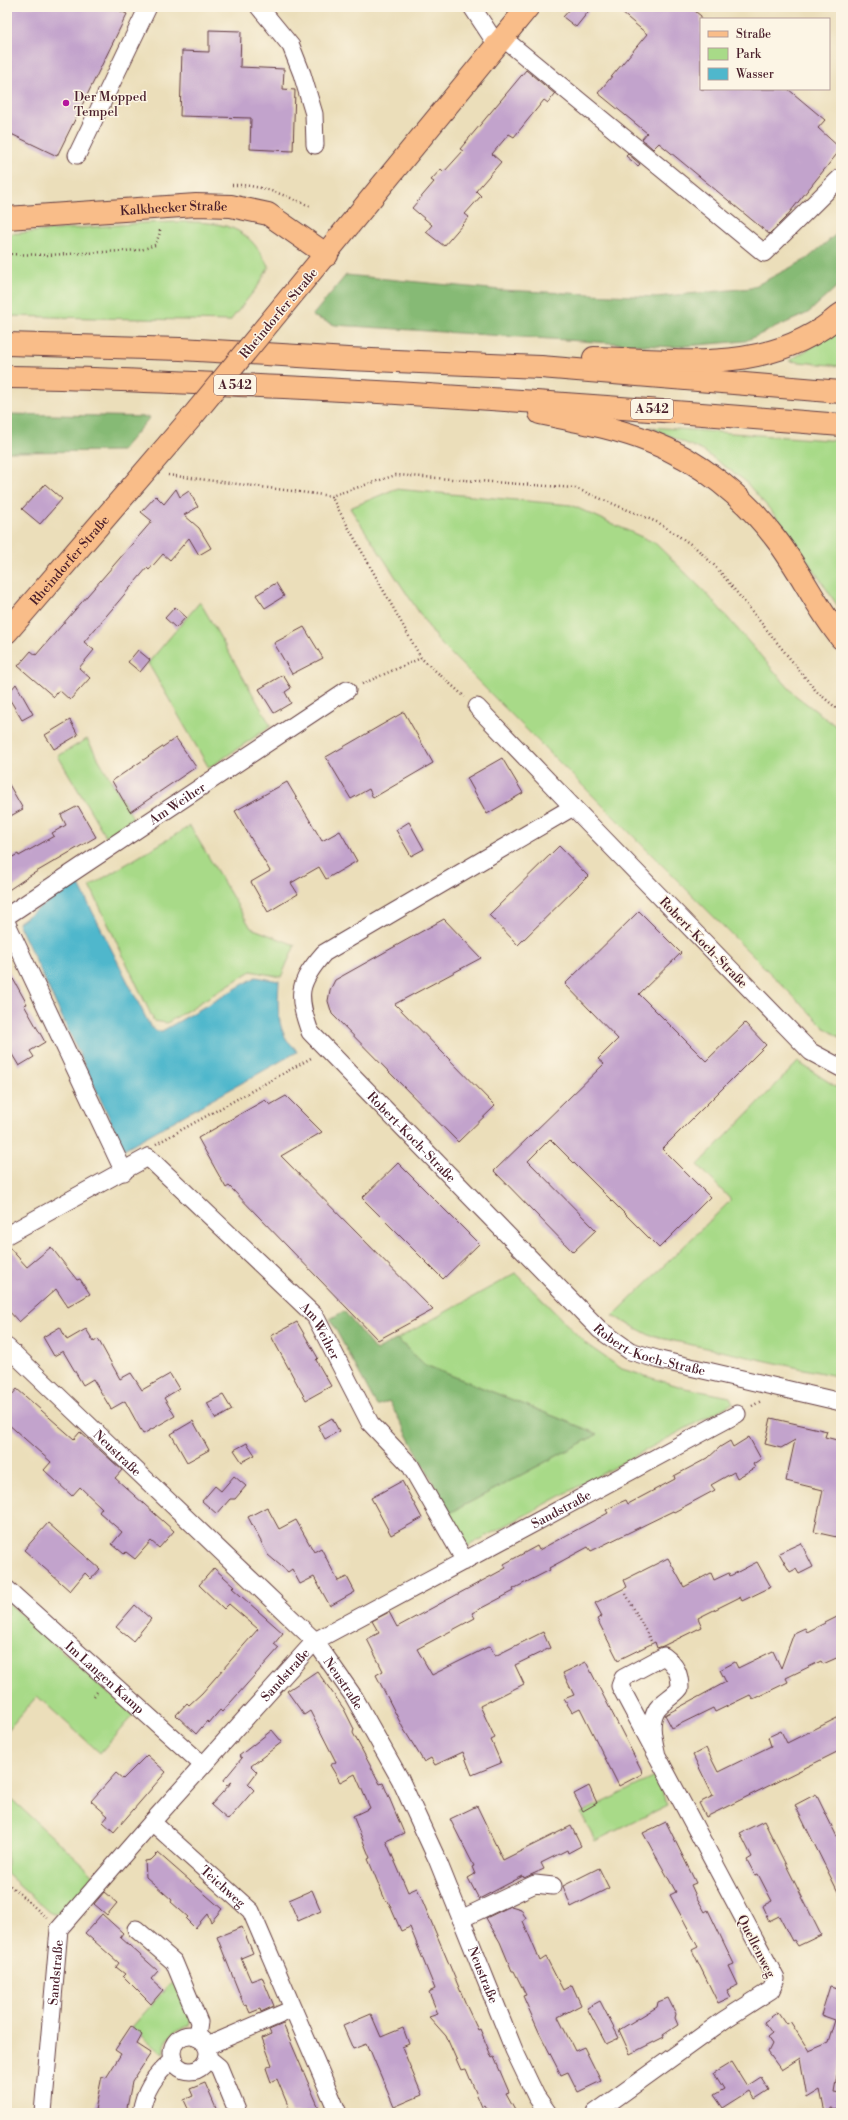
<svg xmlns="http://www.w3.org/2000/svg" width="848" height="2120" font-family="'Libre Bodoni',serif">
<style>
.green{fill:#a8da88;stroke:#797c5a}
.forest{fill:#86ba74;stroke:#686c50}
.water{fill:#4fb7cc;stroke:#4c6b7c}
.building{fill:#c2a3cc}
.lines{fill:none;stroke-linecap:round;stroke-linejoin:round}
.minor-casing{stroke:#623c40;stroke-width:19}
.major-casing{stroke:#623c40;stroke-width:24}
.highway-casing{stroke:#623c40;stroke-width:24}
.path{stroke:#623c40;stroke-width:2.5;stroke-dasharray:1 3;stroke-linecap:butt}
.minor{stroke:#fff;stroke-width:17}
.major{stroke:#f9bd89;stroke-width:22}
.highway{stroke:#f9bd89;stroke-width:22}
.major-bridge-casing{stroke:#623c40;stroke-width:24;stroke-linecap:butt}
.major-bridge{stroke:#f9bd89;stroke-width:22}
.poi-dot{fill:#b5179e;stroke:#fcf5e5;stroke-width:1.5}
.labels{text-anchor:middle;stroke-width:3;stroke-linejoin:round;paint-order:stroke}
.shield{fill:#fcf5e5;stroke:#7f5f63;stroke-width:1}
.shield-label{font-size:12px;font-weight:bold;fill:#4a1f2b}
.poi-label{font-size:13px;fill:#4a1f2b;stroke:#fcf5e5;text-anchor:start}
.street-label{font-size:13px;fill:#4a1f2b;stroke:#fcf5e5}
</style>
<rect width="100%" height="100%" fill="#fcf5e5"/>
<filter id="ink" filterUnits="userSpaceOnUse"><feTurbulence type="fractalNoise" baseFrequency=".025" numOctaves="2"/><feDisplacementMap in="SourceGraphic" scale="8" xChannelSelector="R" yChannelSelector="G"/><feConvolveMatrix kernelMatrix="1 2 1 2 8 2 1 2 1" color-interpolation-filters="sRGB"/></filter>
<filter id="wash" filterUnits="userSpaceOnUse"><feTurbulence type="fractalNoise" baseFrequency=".012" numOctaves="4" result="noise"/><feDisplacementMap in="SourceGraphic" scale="16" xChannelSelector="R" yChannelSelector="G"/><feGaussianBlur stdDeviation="0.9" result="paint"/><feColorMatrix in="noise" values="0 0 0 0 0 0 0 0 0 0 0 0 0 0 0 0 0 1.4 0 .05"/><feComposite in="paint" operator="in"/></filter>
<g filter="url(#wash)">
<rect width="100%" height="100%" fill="#ebdeba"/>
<!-- green -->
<g class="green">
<path d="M144,223C172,223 220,217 243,234C255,242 262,255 269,267L258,286L230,321L7,316V234Z"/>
<path d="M841,329V366L789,361Z"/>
<path d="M650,427L841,441V611L786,528L744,480L703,451Z"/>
<path d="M395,489L571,505L655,543L706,593L795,695L841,730V1038L825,1028L438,641L350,508Z"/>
<path d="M200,602L271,726L209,768L148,663Z"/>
<path d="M87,739L133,818L106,837L58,756Z"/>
<path d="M190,826L251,928L295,945L281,977L251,971L167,1023L154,1021L90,886Z"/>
<path d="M798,1062L841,1090V1377L651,1336L613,1316L731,1200L698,1165Z"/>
<path d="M516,1273L586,1344L622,1369L685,1388L730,1397L733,1403L468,1546L450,1513L598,1434L425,1365L397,1339Z"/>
<path d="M7,1602L133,1715L100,1753L37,1696L7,1731Z"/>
<path d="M654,1777L668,1805L595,1841L581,1813Z"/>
<path d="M7,1795L96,1877L66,1912L52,1914L7,1874Z"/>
<path d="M176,1982L191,2019L189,2026C174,2029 165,2038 163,2054L132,2027L169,1985Z"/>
</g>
<!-- forest -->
<g class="forest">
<path d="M841,230V283L808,313L745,341L673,347L335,325L312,316L346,275L500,290L656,297L751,288L807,259Z"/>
<path d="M7,414L150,417L121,451L7,452Z"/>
<path d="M344,1311L376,1351L397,1339L425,1365L598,1434L450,1513L389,1401L377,1406L330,1319Z"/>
</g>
<!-- water -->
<path class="water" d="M77,881L150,1026L156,1031H162L256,977L279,981C278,1001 276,1022 287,1040C290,1044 295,1047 297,1052L124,1149L18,923Z"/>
<g id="blocks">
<!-- building -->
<g class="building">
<path d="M7,7H112L127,14L57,156L7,132Z"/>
<path d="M572,7H592L576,27L563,17Z"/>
<path d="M615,7H690L701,16V89H788L825,120L818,128L841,149L786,217L769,234L659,143L653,149L642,139L647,133L598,93L647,34Z"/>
<path d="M209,30L241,31L240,67L284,69L283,89L295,90L293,151L250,149L251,118L180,116L182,51L209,52Z"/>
<path d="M526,70L555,94L548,103L544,100L514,137L509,134L492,154L501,162L476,191L481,196L465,214L469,217L444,246L426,232L432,225L412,208L434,182L431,180L441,169L444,172L463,151L460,149Z"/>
<path d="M628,154L640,164L638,166L626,156Z"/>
<path d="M45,484L62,499L40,524L22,509Z"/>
<path d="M176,489L180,497L189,491L198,507L184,515L199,528L211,548L199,555L189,538L170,560L163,554L149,570L147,568L84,642L94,650L79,668L90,678L70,700L59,690L54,697L18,666L31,651L36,655L152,521L141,512L156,496L164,504Z"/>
<path d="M276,583L284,596L265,608L256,595Z"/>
<path d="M175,607L186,617L176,628L165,618Z"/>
<path d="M304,627L323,658L292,674L274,643Z"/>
<path d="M138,650L150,660L140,672L128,662Z"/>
<path d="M283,675L291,688L285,692L291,703L274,713L259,689Z"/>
<path d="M16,684L33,714L22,720L7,695Z"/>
<path d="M404,712L433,763L373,798L369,789L351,799L326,757Z"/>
<path d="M70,720L78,735L54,749L45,735Z"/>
<path d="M176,738L196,767L130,812L112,781Z"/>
<path d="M502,758L523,793L487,814L467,778Z"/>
<path d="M7,781L23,809L7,818Z"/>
<path d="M287,782L322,841L340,831L357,861L326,879L319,867L291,883L298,894L268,912L251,882L270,871L235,811Z"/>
<path d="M78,806L96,837L31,875L7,891V860L18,854L19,856L54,836L52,833L66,825L61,815Z"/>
<path d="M409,822L424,849L411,856L396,830Z"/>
<path d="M559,846L588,876L518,945L489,915Z"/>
<path d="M639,911L681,953L639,994L706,1061L745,1023L766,1045L662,1149L710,1197L659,1248L550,1139L528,1161L596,1230L573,1252L494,1171L604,1064L598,1059L618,1039L565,984Z"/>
<path d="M444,919L481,958L395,1004L495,1106L458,1142L332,1014L328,1001L330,990L335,980Z"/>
<path d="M7,968L27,1004L24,1005L45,1042L30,1051L34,1057L19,1066L7,1046Z"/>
<path d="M286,1096L322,1132L281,1156L433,1310L378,1340L229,1186L226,1188L198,1138L265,1100L270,1105Z"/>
<path d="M398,1163L479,1244L443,1279L362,1198Z"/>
<path d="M7,1245L27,1267L51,1247L77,1280L80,1279L90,1294L68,1307L56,1289L19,1322L7,1309Z"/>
<path d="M297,1322L318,1358L316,1360L331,1386L306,1400L271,1336Z"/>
<path d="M60,1327L67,1340L86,1329L94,1342L98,1339L120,1379L131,1373L142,1390L170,1374L179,1389L164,1398L175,1416L143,1434L125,1401L111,1409L93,1379L83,1385L63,1351L54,1356L43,1337Z"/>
<path d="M17,1389L74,1439L80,1432L122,1470L115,1478L174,1531L159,1548L151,1541L135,1559L126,1552L124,1554L112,1544L122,1532L99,1512L102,1508L80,1487L72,1496L44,1470L51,1462L7,1423V1401Z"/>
<path d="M223,1395L232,1410L216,1419L207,1403Z"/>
<path d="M332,1418L339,1431L325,1439L318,1426Z"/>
<path d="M771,1418L827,1431L825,1437L841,1441V1538L814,1532L823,1490L786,1481L795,1440L781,1448L765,1444Z"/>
<path d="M193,1421L209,1450L187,1462L171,1434Z"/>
<path d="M749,1437L761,1459L753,1464L755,1468L737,1478L734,1472L711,1485L715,1490L674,1512L673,1511L591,1551L588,1547L549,1568L550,1570L513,1589L514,1591L472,1613L475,1618L417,1649L432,1675L490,1646L495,1656L543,1632L550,1648L515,1665L524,1684L480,1706L495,1738L491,1740L501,1763L472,1775L463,1752L435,1765L431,1758L424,1762L403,1728L376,1675L383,1671L367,1639L379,1633L372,1621L389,1612L397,1627L506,1568L504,1564L537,1546L539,1550L608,1513L606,1510L619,1503L626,1500L628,1504L675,1479L674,1476L708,1458L720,1447L730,1441L733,1447Z"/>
<path d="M247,1443L255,1455L242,1462L234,1450Z"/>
<path d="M234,1476L246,1486L235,1499H230L217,1514L202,1501L215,1486L221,1491Z"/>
<path d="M402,1481L422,1518L391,1535L371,1498Z"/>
<path d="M267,1507L279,1529L296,1520L314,1552L321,1548L338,1581L347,1577L355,1592L330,1606L314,1577L300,1584L292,1569L288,1572L268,1555L248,1517Z"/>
<path d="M48,1523L100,1569L91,1579L85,1573L70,1591L24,1550Z"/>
<path d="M801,1543L813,1567L799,1574L796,1569L790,1572L779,1553Z"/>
<path d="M668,1558L684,1587L711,1573L714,1580L729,1573L730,1576L757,1562L771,1587L742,1601L740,1597L698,1618L702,1627L663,1646L657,1648L655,1642L618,1660L597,1619L602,1616L595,1603L627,1587L624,1580Z"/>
<path d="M214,1568L234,1586L232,1588L283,1633L274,1644L279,1648L222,1712L220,1710L209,1723L207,1721L196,1734L176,1715L187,1703L189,1705L202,1693L258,1629L229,1604L224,1609L199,1585Z"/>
<path d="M135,1605L151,1619L133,1641L116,1627Z"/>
<path d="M841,1615V1656L823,1664L821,1661L786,1678L788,1682L753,1699L750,1695L715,1712L713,1708L672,1728L665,1715L726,1682L720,1670L735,1662L738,1668L773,1651L781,1668L794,1633L805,1628L807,1632Z"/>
<path d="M586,1662L641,1769L642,1774L619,1786L580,1708L572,1712L564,1699L574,1695L563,1673Z"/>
<path d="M317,1671L344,1709L354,1729L353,1733L380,1784L383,1783L404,1833L386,1841L408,1892L417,1888L468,2009L478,2030L480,2029L492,2058L494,2057L509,2092L506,2093L517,2113H490L485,2105L482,2107L466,2069L461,2070L446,2036L429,2017L438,2014L429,1992L435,1989L410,1927L401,1931L388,1901L386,1902L368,1859L370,1858L353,1816L370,1808L355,1774L340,1782L330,1765L336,1762L310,1711L304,1715L287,1691Z"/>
<path d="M841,1716V1750L706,1817L699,1803L713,1796L693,1755L706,1748L718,1772L771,1746L768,1737L781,1731L787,1743Z"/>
<path d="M272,1730L282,1742L251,1766L257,1772L248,1784L254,1790L228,1820L211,1805L232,1782L227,1785L223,1781L242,1758L239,1756Z"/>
<path d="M147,1755L166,1772L114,1832L103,1822L108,1816L91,1801L116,1773L123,1779Z"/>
<path d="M589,1786L597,1803L583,1811L574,1794Z"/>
<path d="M816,1794L841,1845V1898L795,1805Z"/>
<path d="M477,1806L503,1860L571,1826L581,1846L568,1853L567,1850L541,1863L544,1869L524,1878L523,1876L479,1899L468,1878L475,1874L472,1867L474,1866L450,1819Z"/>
<path d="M764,1821L821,1935L798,1946L794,1940L792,1941L779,1916L769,1921L762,1906L772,1901L758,1874L755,1875L747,1860L752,1857L740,1833Z"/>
<path d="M666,1822L696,1883L691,1885L697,1898L705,1912L708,1910L734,1964L729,1966L738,1985L727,1990L731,1997L718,2003L692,1950L698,1947L670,1895L676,1892L643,1833Z"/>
<path d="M158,1853L222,1909L211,1922L207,1914L195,1928L186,1919L188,1917L171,1902L172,1900L146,1877L145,1861L151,1860Z"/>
<path d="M599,1868L609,1888L571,1907L563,1886Z"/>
<path d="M312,1890L321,1911L298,1921L289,1900Z"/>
<path d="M104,1892L117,1903L107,1915L94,1904Z"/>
<path d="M511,1906L521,1909L526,1919L523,1921L540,1961L546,1957L563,1990L572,1985L581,2005L558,2017L575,2051L584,2047L601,2081L578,2092L568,2072L561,2075L539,2032L523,1996L526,1995L514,1971H512L500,1942L486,1918Z"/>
<path d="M102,1914L123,1933L120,1937L158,1971L151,1979L163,1990L151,2004L123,1976L125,1974L116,1967L119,1963L85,1933Z"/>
<path d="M242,1927L253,1953L241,1958L251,1981L262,1977L274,2006L261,2012L260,2009L250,2013L246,2004L244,2005L217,1937Z"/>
<path d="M830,1986L841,1989V2053L834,2093L840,2094L837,2109L831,2108L830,2113H825L820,2090L807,2098L800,2058L781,2070L768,2052L772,2044L767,2037L772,2033L764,2022L778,2012L786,2024L790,2021L809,2051L828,2043L835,2020L821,2015Z"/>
<path d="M668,1998L676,2014L675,2018L678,2025L663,2035L664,2037L630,2054L619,2030L657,2007L658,2002Z"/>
<path d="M600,2001L619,2038L606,2044L587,2008Z"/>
<path d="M371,2014L381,2037L403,2028L409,2044L402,2047L422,2095L394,2107L370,2050L369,2051L366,2044L353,2049L343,2026Z"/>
<path d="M283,2024L319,2108L314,2110L315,2113H291L277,2079L271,2082L266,2068L272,2065L262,2038L271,2034L269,2030Z"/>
<path d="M131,2026L142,2035L137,2044L151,2053L132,2082L126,2113H101L102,2111L95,2110L102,2076L106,2078L121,2054L115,2050Z"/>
<path d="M732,2062L747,2086L761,2077L769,2090L755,2099L750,2091L723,2108L714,2095L724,2089L714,2073Z"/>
<path d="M205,2083L218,2113H190L184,2100L193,2096L190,2089Z"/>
</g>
</g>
</g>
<g filter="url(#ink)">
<use href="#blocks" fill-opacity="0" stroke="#623c40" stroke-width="1"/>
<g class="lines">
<defs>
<g id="minor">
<path d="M259,7L291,46L302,74L314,114L315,145"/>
<path d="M472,7L497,45"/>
<path d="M503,38L764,253L841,177"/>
<path d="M77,155L148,7"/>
<path d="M477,707L573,807"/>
<path id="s1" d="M7,916L347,690"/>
<path d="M7,924L124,1172"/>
<path id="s2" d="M841,1068L811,1052L573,807L324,953C297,984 297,995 310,1032L600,1330L630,1351L660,1360L841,1402"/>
<path id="s3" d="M7,1235L148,1157L315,1316L370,1423L410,1465L465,1561"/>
<path id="s4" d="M7,1347L315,1641L354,1697L400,1779L437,1859L514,2050L536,2096L548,2113"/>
<path id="s5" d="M7,1589L203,1765"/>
<path id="s6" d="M152,1822L251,1911L338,2113"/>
<path d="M461,1919L535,1884L553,1886"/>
<path d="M136,1929L174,1962L199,2022L197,2037"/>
<circle cx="190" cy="2053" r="18"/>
<path d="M207,2046L293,2009"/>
<path d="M208,2058L219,2067L238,2113"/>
<path id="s7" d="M43,2113L59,1929L152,1822L315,1641L737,1414"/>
<path d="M141,2113C144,2091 156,2073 173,2060"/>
<path d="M595,2113L724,2020L771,1990L776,1979L620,1686L623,1678L664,1656C676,1665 680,1674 680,1688C674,1696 663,1701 657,1709C648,1723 654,1741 657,1756"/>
</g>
<g id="major">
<path id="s8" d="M7,218L196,205L231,206L268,214L327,255"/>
<path d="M283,306L528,7"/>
<path id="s9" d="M7,632L191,418"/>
</g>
<g id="highway">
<path d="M7,344L181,349L348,359L541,367L841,392"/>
<path d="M594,358C680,360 770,376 841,314"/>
<path d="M7,377C99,378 192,383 284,387C470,396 655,410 841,425"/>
<path d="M540,413C577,421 616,428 651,442C699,460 746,499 776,539C800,570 816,607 841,638"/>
</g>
</defs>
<!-- minor casing -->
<use href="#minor" class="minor-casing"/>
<!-- major casing -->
<use href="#major" class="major-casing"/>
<!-- highway casing -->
<use href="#highway" class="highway-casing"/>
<!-- path -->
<g class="path">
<path d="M232,185C261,184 286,196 312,207"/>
<path d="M7,254L48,255L141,250L155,245L160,233V227"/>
<path d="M168,475L331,496L396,475L575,488L659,523L695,547L717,568L816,691L841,712"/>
<path d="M331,496L421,658L465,697"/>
<path d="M362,684L421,658"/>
<path d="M156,1144L313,1057"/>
<path d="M752,1406L761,1401"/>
<path d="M626,1594L652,1643"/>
<path d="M94,1696L97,1692"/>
<path d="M7,1883L47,1918"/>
</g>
<!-- minor -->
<use href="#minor" class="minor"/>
<!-- major -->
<use href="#major" class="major"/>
<!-- highway -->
<use href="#highway" class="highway"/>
<defs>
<path id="major-bridge" d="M191,418L283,306"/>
</defs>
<!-- major-bridge casing -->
<use href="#major-bridge" class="major-bridge-casing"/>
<!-- major-bridge -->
<use href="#major-bridge" class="major-bridge"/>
</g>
</g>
<!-- markers -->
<circle class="poi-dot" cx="66" cy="103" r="4"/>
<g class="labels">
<!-- shield labels -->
<g class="shield">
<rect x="214" y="375" width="42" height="20" rx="3"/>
<rect x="631" y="399" width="42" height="20" rx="3"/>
</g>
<g class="shield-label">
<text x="235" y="389">A 542</text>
<text x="652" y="413">A 542</text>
</g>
<!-- poi labels -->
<g class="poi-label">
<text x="74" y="101">Der Mopped<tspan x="74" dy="15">Tempel</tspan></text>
</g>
<!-- street labels -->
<g class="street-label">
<text dy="5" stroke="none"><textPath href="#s8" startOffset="167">Kalkhecker Straße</textPath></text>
<text transform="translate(278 313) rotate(-50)" y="5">Rheindorfer Straße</text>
<text dy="5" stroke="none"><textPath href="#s9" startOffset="95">Rheindorfer Straße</textPath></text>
<text dy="5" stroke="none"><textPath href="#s1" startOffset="204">Am Weiher</textPath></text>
<text transform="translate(704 942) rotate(46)" y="5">Robert-Koch-Straße</text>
<text dy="5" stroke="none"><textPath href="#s2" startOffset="897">Robert-Koch-Straße</textPath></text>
<text dy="5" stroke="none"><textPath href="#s3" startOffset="407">Am Weiher</textPath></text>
<text dy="5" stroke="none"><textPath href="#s2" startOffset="1221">Robert-Koch-Straße</textPath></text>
<text dy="5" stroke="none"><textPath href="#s4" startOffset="153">Neustraße</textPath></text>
<text dy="5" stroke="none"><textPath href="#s7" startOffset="849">Sandstraße</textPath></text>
<text dy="5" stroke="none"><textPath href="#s7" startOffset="525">Sandstraße</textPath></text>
<text dy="5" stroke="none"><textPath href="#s5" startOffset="132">Im Langen Kamp</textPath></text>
<text dy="5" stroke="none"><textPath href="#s4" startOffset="477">Neustraße</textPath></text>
<text dy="5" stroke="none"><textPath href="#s6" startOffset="96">Teichweg</textPath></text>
<text transform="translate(757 1946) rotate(63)" y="5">Quellenweg</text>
<text dy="5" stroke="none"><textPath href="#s7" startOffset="141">Sandstraße</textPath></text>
<text dy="5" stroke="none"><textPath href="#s4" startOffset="801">Neustraße</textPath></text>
</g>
</g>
<!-- margin -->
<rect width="848" height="2120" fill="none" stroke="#fcf5e5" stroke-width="24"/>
<!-- legend -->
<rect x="700" y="18" width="130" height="72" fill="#fcf5e5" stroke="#b59f9b"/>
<rect x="708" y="31" width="20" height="6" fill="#f9bd89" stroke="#b59f9b"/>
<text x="736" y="38" font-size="12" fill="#4a1f2b">Straße</text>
<rect x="708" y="48" width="20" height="12" fill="#a8da88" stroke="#b59f9b"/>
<text x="736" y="58" font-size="12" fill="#4a1f2b">Park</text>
<rect x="708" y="68" width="20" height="12" fill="#4fb7cc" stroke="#b59f9b"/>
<text x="736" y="78" font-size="12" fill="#4a1f2b">Wasser</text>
</svg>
